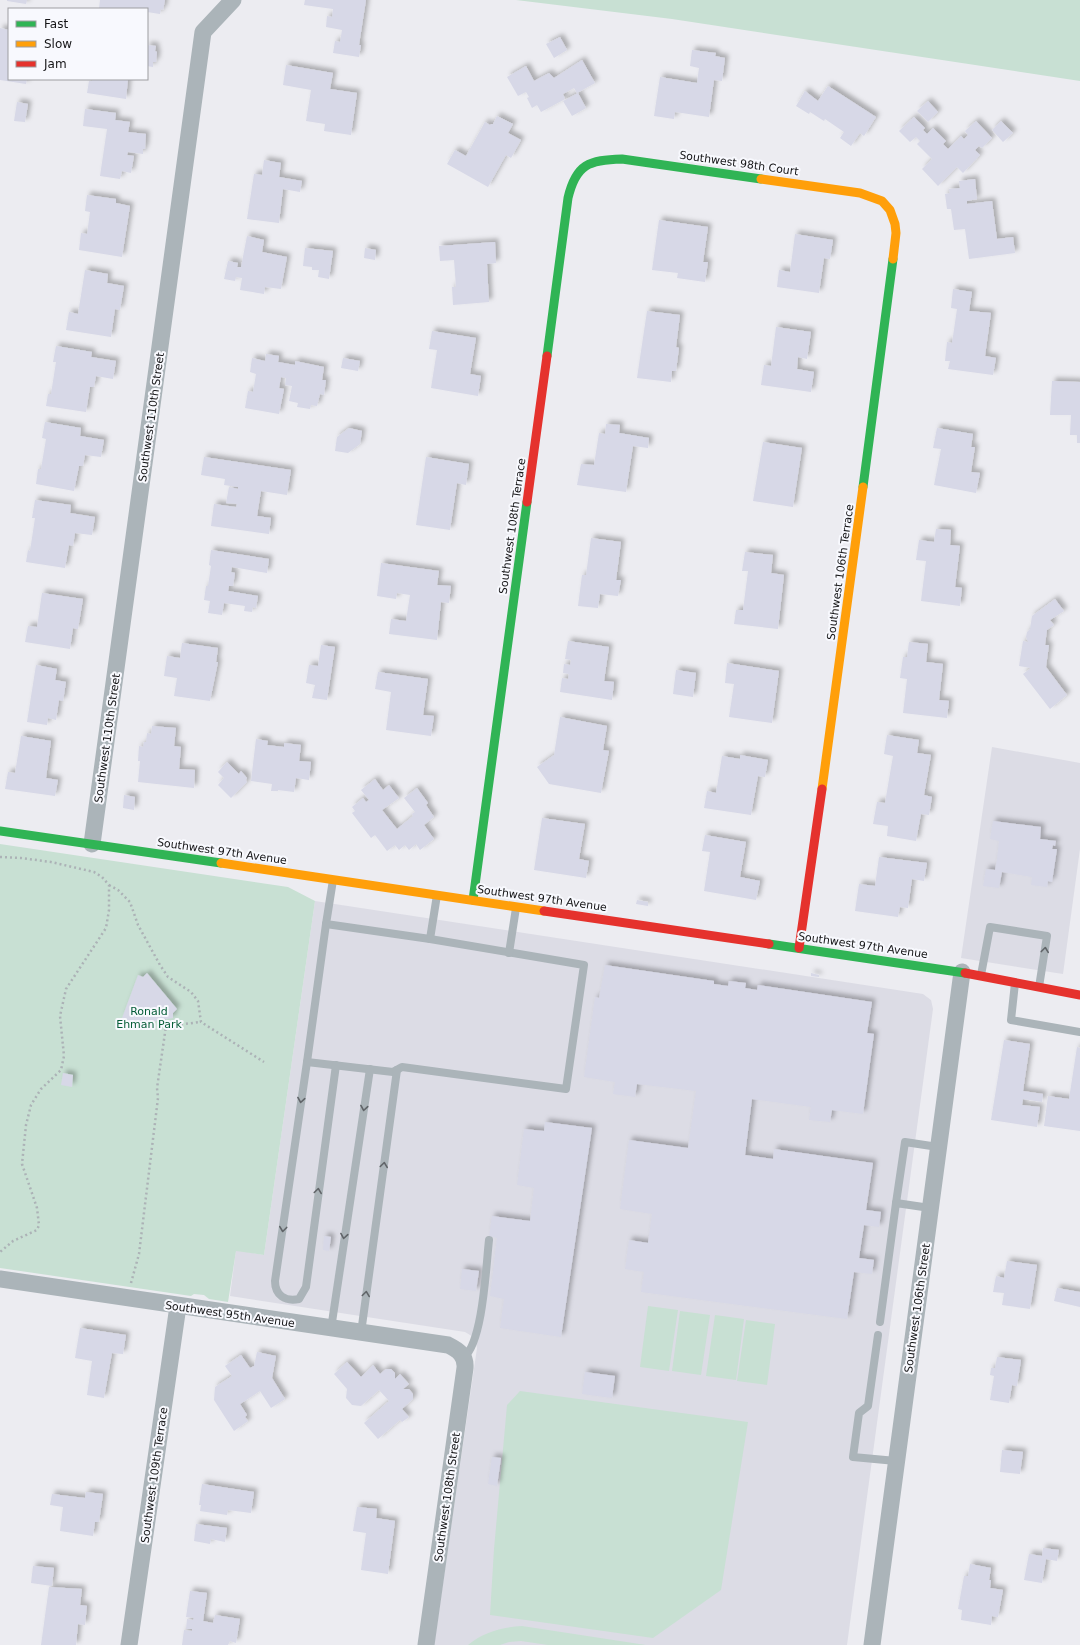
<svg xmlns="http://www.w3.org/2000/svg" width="1080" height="1645" font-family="'DejaVu Sans',sans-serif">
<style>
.built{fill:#dcdce5}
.green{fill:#c8e0d3}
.building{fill:#d7d8e7;filter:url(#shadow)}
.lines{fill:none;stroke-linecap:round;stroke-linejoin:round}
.path{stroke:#acb2b6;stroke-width:2.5;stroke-dasharray:2 3;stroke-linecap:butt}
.lane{stroke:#abb4b9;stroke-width:8}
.street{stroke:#abb4b9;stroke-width:17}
.fast{stroke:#30b455;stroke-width:9}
.slow{stroke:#ff9f0a;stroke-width:9}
.jam{stroke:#e5322d;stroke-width:9}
.oneway{stroke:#606468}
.labels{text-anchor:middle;stroke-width:4;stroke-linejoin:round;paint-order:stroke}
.street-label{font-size:11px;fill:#141416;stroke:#f8f9fe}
.park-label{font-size:11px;fill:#055d37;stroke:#f8f9fe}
</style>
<defs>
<filter id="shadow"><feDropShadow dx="3.5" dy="-3.5" stdDeviation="2" flood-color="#0004"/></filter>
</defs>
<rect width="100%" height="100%" fill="#ececf1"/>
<!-- built -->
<g class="built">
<path d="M992,747L1080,763V849L1063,974L961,958Z"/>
<path d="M315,901L923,994L931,1000L933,1009L847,1645H434L477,1348L475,1338L465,1332L230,1296L236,1250L264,1255Z"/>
</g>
<!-- green -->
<g class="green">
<path d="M516,0H1080V81L672,19Z"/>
<path d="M0,844L288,887L315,901L264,1255L236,1251L228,1302L209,1299L204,1295L194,1294L191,1296L0,1268Z"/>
<path d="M648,1306L678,1310L669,1371L640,1367Z"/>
<path d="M680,1311L710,1315L701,1375L672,1371Z"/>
<path d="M715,1315L744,1319L736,1380L706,1376Z"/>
<path d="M746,1320L775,1324L767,1385L737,1381Z"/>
<path d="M520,1391L748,1422L721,1590L653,1638L490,1615L494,1549L507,1405Z"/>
<path d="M522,1626L646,1645H548L521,1641L509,1642L500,1645H468C483,1632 503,1627 522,1626Z"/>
</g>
<!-- building -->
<g class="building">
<path d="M7,0H27L26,4L7,1Z"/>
<path d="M100,0H165L163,10L161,9L160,14L147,12V9H99Z"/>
<path d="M305,0H366L359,45H361L359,57L333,53L335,41L340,42L342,30L326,27L327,16L332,17L333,9L304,5Z"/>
<path d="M0,28L9,30V79H27L26,84L0,80Z"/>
<path d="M560,37L567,50L554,58L546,44Z"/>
<path d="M147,45L156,46L155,51L157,52L156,62H153V67L147,66Z"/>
<path d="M692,50L716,53L715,56L725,58L722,81L714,80L709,117L675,112L674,119L654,116L660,77L697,83L699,68L690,66Z"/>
<path d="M582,60L595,83L577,93L574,88L563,94L565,99L541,112L537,105L532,108L527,98L529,97L526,92L518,96L507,77L526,66L534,81L549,73L554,78Z"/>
<path d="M286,65L333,73L330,89L357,93L351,135L324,131L325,124L306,121L311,90L283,85Z"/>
<path d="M92,79H128L126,99L87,93L89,81H92Z"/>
<path d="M828,86L876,117L864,136L860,133L851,146L840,138L844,132L825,119L824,121L810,112L809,114L796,106L805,91L818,101Z"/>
<path d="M578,93L586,108L572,116L563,101Z"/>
<path d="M928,101L938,112L928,122L917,111Z"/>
<path d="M17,102L28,104L25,122L14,121Z"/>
<path d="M85,109L116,113L115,120L130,122L128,132L146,134L145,149H143V154L128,152L127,155L134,156L131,173L122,171L120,179L100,176L107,129L83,126Z"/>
<path d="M497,116L513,124L508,133L521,140L511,158L506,155L488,187L447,164L455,150L466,156L485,122L490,125L491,124H493Z"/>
<path d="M914,117L925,128L923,130L927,134L933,128L946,141L943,144L948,149L961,136L964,139L968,135L965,131L976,121L992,138L982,148L979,146L975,150L980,155L963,173L957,167L938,186L922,169L932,159L917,144L920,141L916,137L910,142L899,131Z"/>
<path d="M1001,121L1013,133L1003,142L992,130Z"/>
<path d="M264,160L281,163L279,177L302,181L300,192L283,189L279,223L247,219L254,174L262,175Z"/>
<path d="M975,179L977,199L967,201V204L992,201L997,239L1013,237L1015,253L969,259L965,229L954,230L951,209H947L945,194L950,193L949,189L960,188L959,181Z"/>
<path d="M87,195L116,199V203L130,206L122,257L79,250L81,233L87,234L90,212L85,211Z"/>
<path d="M659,220L708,227L703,262H708L705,282L677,278L678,273L652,270Z"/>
<path d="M795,234L833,240L830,259L824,258L819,293L777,287L779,270L790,272Z"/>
<path d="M247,236L264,240L262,252L287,257L281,289L265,287L264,294L240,290L242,278L236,277L235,281L224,279L228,261L238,263L237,267H241Z"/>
<path d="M495,242L496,263L487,264L489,302L453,305L452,287H456L454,260L440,261L439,246Z"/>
<path d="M305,248L333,251L329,279L318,277L319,270H312V267L303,266Z"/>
<path d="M365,248L376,250L375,260L364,258Z"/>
<path d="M85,270L108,274L107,283L124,286L120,310L115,309L111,337L66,330L69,312L78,314Z"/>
<path d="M953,289L972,292L969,311L991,313L985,356L996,358L993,375L948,369L950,361H945L947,342L952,343L957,309L951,308Z"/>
<path d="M647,311L680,315L676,347L679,348L676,371H672L671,382L637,378Z"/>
<path d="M776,327L811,332L807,359L798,357L797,369L814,372L811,392L761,385L764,365L771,366Z"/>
<path d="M432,331L476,338L470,374L481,376L478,396L431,388L437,350L429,349Z"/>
<path d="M56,346L92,352L91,357L116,361L113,379L96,376L94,387H90L86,412L46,406L48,394H51L56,362H53Z"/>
<path d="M266,354L279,356L278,362L295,365V361L324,367L322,380H326L324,395L320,394L317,406L311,405L310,409L297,407L298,403L289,401L292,386L285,385L286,378L281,377L279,388L284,389L279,414L245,408L248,391L253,392L256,374L250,372L252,358L265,361Z"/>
<path d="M343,358L360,361L358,371L341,368Z"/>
<path d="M1052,381L1080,382V443H1077V435H1070L1071,415H1050Z"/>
<path d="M45,422L81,428L80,436L104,440L101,457L85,455L83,466H79L74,491L36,484L38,469H41L46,439L42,438Z"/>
<path d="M606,424L620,425L619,433L649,438L648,448L633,446L626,492L577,485L581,464L594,465L599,433L605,434Z"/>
<path d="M349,428L362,431L360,444L348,453L335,451L337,437Z"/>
<path d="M937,428L973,434L971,447H975L971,472L980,473L976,493L934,485L941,449L933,448Z"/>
<path d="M763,442L802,448L793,507L753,501Z"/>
<path d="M204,457L291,470L287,495L261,491L257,516L271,518L269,534L211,526L214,504L236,507L237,504L226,503L229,487L238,489V487L224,485L225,479L201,475Z"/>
<path d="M426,457L469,464L466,485L457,483L450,530L416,525Z"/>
<path d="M35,500L71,505L70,513L95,517L92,535L75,533L73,546L69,545L65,568L26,562L28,550L30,551L35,518H32Z"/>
<path d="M936,529L951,530L950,545L960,546L955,587L962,588L960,606L921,601L926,561L916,560L919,540L934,542Z"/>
<path d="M591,538L621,542L616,580H621L618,596L600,594L598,608L578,606L582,575H586Z"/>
<path d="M211,550L269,559L267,573L232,567L231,572L235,573L233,586H229L228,591L258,596L256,608L253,607L252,612L244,611L245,606L224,603L222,615L208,613L210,601L204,600L206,586H208L211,566L209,565Z"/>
<path d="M745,552L773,555L771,573L784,575L778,629L734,624L736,610H743L748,571H742Z"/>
<path d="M381,563L439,571L437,585L451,586L449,603L441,602L437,640L389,634L391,619L406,621L410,595L397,593L396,599L377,596Z"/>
<path d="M42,593L83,599L78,629L73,628L70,649L25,642L28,626L37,627Z"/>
<path d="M1055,599L1064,611L1050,620L1054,625L1047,630L1045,645H1049L1046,667L1067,695L1050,709L1023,674L1031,668L1019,666L1023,641L1028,642L1026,637L1027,632L1030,629L1032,616Z"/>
<path d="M568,641L609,647L604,681L614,682L612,700L560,692L562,678L568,679L569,674L563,673L564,664L570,665L571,660L565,659Z"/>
<path d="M909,642L928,644L926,662L943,664L939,700L949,701L947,718L903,713L907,679L900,678L903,657H907Z"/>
<path d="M182,643L218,648L216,662H218L210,701L174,696L177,678L164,676L167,656L180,658Z"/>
<path d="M321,645L335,647L327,700L312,698L315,685L306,683L309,665L318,666Z"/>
<path d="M727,663L779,671L772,723L729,717L734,684L725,683Z"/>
<path d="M36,665L57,669L55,680L66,682L63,701L59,700L56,720L48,718L47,725L27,722Z"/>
<path d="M676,670L696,673L693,697L673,694Z"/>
<path d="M378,672L428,679L423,715L434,716L431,736L386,730L391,692L375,689Z"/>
<path d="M560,717L607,726L603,750L609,751L601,793L549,784L537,767L554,755Z"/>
<path d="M152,726L176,728L174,746L181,747L179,769L195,770L194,788L138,782L140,761H138L139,746L143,747L144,742H146L147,733L151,734Z"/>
<path d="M887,735L919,740L917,753L931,755L924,795L932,797L929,815L921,814L916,841L887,836L888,826L873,824L877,802L885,803L893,756L884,754Z"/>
<path d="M21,736L51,741L46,778L58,780L55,796L5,789L8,772L15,773Z"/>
<path d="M256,739L268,741L267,745L284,747V743L301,745L299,761L311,762L309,780L296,778L294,792L278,790V791H271L272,784L251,781Z"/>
<path d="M740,755L768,760L765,777L758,776L751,815L704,808L707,791L716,793L722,756L740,759Z"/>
<path d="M227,762L239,774L241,771L247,778L246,780L247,782L231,798L218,785L224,778L218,772Z"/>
<path d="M375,779L383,790L389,785L399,798L382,810L397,829L413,816L412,814L415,812L404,798L417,788L428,803L426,805L434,817L424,825L434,839L420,850L416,844L409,850L405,845L399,850L395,845L387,851L375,835L371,838L352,813L355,811L352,807L363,798L366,802L369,800L361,790Z"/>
<path d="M124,795L135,797L134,810L123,808Z"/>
<path d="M542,818L585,824L579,859L589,861L586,878L534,870Z"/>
<path d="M993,821L1041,827L1040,839L1056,841L1055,846L1053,845L1052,849H1057L1052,882L1048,881L1047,887L1031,885L1032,877L1002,872L999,888L983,886L986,869L995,870L997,859L999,841L990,839Z"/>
<path d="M705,835L746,842L740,877L760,881L756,900L704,891L710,852L702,851Z"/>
<path d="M879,857L927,863L924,881L912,879L908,908L900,907L898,917L855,911L859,884L875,886Z"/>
<path d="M637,900L648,902V906L636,904Z"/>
<path d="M605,965L714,981V984L728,986L729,981L746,983L745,988L757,990L758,985L872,1002L867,1033L874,1034L863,1114L832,1110L830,1122L809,1120L811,1107L752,1099L745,1155L773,1159L774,1149L873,1163L866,1210L881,1212L879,1227L864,1225L859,1258L874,1260L872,1274L854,1272L847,1319L641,1292L644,1272L625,1269L629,1240L648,1243L652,1214L620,1209L629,1140L688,1148L696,1091L637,1084L635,1097L613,1094L615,1082L584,1077L595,997L599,998Z"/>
<path d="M147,973L177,1009L173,1013V1018L128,1026L127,1020L122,1018L138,975L143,977Z"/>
<path d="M811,973L819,975V977L811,976Z"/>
<path d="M1004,1040L1030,1044L1023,1091L1043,1094L1042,1102L1023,1099L1022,1105L1040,1107L1037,1127L991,1120Z"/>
<path d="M1077,1047L1080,1048V1131L1044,1126L1048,1096L1069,1099Z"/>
<path d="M63,1073L73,1075L72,1087L61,1085Z"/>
<path d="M545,1122L592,1128L561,1337L500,1328L504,1299L490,1296L497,1238L489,1236L492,1216L530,1221L534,1188L517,1185L524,1129L544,1131Z"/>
<path d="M324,1236L331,1237L329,1251L323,1250Z"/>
<path d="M1007,1261L1037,1265L1030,1309L1002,1305L1004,1293L993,1292L996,1276L1004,1278Z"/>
<path d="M462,1269L479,1271L476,1291L460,1289Z"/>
<path d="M1057,1288L1080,1292V1307L1054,1301Z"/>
<path d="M80,1328L126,1335L123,1354L112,1353L104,1398L87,1395L92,1361L75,1358Z"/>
<path d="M257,1352L276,1356L272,1378L285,1399L271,1408L260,1391L240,1404L247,1415L245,1417L248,1421L234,1431L214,1400L215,1387L232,1376L225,1366L241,1355L250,1368L254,1366Z"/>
<path d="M997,1357L1021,1360L1017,1386L1012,1385L1009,1403L990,1400L994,1376L990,1375L991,1368H995Z"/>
<path d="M347,1362L361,1377L373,1365L380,1374L386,1369H391L395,1373V1379L400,1374L409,1384L403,1389H409L413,1394V1399L402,1409L409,1417L402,1422L400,1420L378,1439L364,1423L389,1401L379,1390L361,1406L352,1405L346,1398L347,1389L334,1374Z"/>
<path d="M585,1372L615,1376L612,1398L582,1394Z"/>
<path d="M1002,1450L1023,1452L1020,1474L1000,1472Z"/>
<path d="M492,1457L501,1458L497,1486L488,1484Z"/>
<path d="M202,1484L254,1492L251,1513L228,1510L227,1515L200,1511L201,1505H199Z"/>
<path d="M86,1492L103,1494L99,1522H95L93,1536L60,1531L63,1507L50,1505L52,1494L85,1498Z"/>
<path d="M357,1507L377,1509L376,1518L395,1521L388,1574L361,1570L366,1533L353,1531Z"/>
<path d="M196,1524L227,1528L225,1542L211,1539L210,1544L194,1541Z"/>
<path d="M1043,1548L1059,1550L1057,1561L1046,1559L1042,1583L1024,1580L1029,1554L1042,1556Z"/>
<path d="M970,1564L991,1568L989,1580H991L990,1588L1003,1590L998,1617L992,1616L991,1625L961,1620L962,1610L958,1609L964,1576H968Z"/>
<path d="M33,1566L54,1568L52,1586L31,1583Z"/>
<path d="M49,1587L82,1589L80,1605L87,1606L85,1625L78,1624L76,1645H41Z"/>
<path d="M190,1591L207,1593L203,1621L213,1623L215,1615L240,1619L236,1643L230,1641L228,1645H182L184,1630L192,1631V1629H186L187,1619L193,1620L194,1618L186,1617Z"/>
</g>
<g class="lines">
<!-- path -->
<g class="path">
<path d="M0,857L21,858L51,862L94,872L102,877L109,885V910L106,928L66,989L60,1016L64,1056L61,1070L41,1089L31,1105L26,1125L22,1164L37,1208L39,1225L37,1230L13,1241L0,1252"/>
<path d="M109,885L118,890L130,902L138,925L160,965L168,977L191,992L198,1001L201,1022L264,1062"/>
<path d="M164,1019L166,1026"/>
<path d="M131,1283L139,1254L158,1098L157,1088L166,1026L201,1022"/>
</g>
<!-- lane -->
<g class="lane">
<path d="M333,880L326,924L430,939L437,895"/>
<path d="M326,924L307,1062L393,1072L402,1067L566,1089L584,965L430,939"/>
<path d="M509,953L516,908"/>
<path d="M981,975L990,927L1047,936L1039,987"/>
<path d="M1015,983L1011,1020L1080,1032"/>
<path d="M307,1062L275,1281C275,1295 285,1302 299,1299L306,1287L336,1065"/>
<path d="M896,1203L905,1142L938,1147"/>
<path d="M880,1322L896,1203L930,1208"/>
<path d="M331,1329L370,1069"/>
<path d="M361,1333L397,1070"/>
<path d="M878,1335L868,1406L859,1413L853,1457L896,1461"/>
<path d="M464,1357C483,1342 486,1266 489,1240"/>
</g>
<!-- street -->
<g class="street">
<path d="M92,844L203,32L233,0"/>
<path d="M0,1279L448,1345C458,1350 466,1355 465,1368L426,1645"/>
<path d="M129,1645L178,1306"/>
<path d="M872,1645L962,972"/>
</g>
<!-- fast -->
<g class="fast">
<path d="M547,356L568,198C576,164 589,160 622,159L761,179"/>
<path d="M863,487L893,259"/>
<path d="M0,831L221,863"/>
<path d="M473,900L527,502"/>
<path d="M769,944L965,973"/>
</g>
<!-- slow -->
<g class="slow">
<path d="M761,179L860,193L882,201L890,210L895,224L896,233L893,259"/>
<path d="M822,789L863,487"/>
<path d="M221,863L544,911"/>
</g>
<!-- jam -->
<g class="jam">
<path d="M527,502L547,356"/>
<path d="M544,911L769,944"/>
<path d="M799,948L822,789"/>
<path d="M965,973L1080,995"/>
</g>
</g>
<!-- one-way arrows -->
<defs><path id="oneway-chevron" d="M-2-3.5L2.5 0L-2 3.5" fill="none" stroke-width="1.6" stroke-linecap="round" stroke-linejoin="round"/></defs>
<g class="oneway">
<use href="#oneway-chevron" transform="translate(1045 950) rotate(-83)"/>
<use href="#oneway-chevron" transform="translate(301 1100) rotate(99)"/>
<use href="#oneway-chevron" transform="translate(364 1108) rotate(99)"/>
<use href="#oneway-chevron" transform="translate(384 1165) rotate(-82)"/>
<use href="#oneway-chevron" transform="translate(318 1191) rotate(-82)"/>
<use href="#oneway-chevron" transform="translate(283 1229) rotate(97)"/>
<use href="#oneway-chevron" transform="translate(344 1236) rotate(99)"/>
<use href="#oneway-chevron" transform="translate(366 1294) rotate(-82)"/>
</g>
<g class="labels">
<!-- street labels -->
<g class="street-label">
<text transform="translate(739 163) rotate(8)" y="4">Southwest 98th Court</text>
<text transform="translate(151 417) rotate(-82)" y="4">Southwest 110th Street</text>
<text transform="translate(512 526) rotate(-82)" y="4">Southwest 108th Terrace</text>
<text transform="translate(840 572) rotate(-82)" y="4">Southwest 106th Terrace</text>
<text transform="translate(107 738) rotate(-82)" y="4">Southwest 110th Street</text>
<text transform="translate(222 851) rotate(8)" y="4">Southwest 97th Avenue</text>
<text transform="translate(542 898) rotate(8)" y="4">Southwest 97th Avenue</text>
<text transform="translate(863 945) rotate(8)" y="4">Southwest 97th Avenue</text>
<text transform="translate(917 1308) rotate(-82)" y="4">Southwest 106th Street</text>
<text transform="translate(230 1314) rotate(8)" y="4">Southwest 95th Avenue</text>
<text transform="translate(154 1475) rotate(-82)" y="4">Southwest 109th Terrace</text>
<text transform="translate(447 1497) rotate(-82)" y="4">Southwest 108th Street</text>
</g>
<!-- park labels -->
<g class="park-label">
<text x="149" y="1015">Ronald<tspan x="149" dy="13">Ehman Park</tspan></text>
</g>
</g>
<!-- legend -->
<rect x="8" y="8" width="140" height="72" fill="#f8f9fe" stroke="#9d9da1"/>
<rect x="16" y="21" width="20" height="6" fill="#30b455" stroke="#9d9da1"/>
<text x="44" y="28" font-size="12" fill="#141416">Fast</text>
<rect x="16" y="41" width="20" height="6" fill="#ff9f0a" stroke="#9d9da1"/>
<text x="44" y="48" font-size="12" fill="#141416">Slow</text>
<rect x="16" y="61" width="20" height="6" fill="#e5322d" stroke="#9d9da1"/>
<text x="44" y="68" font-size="12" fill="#141416">Jam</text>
</svg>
